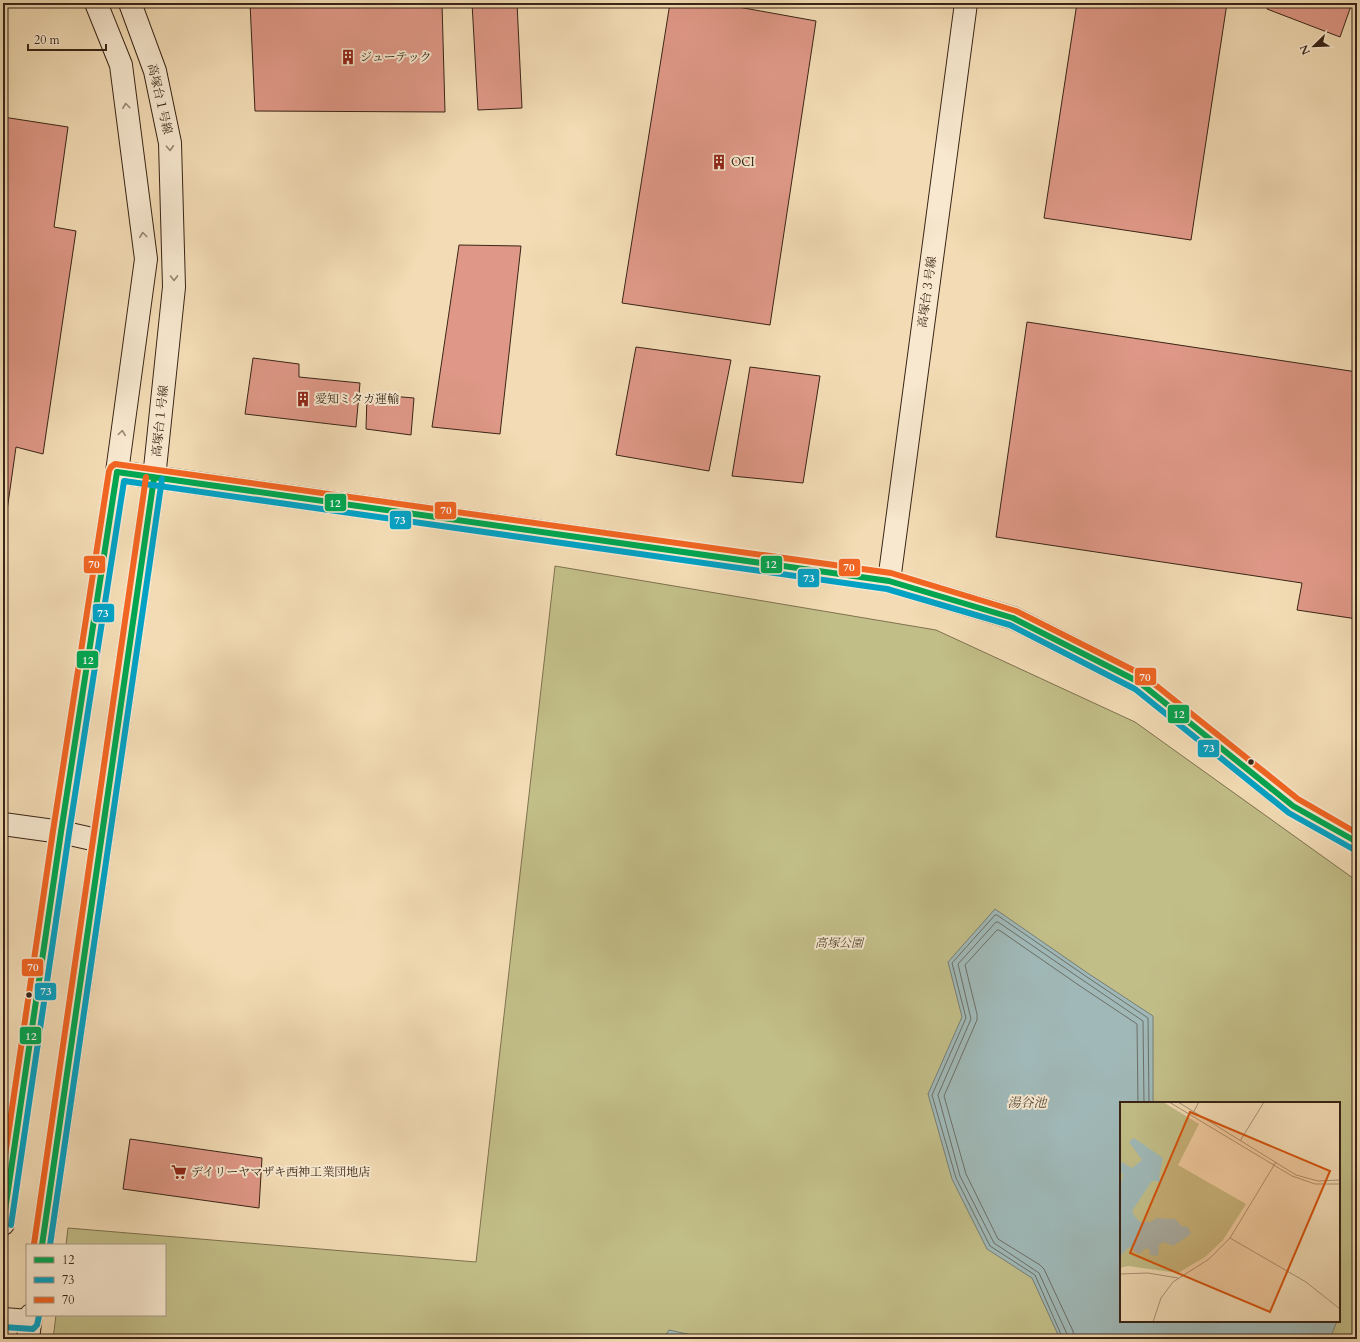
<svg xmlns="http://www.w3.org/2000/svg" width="1360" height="1342" font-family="Cardo,'Noto Serif JP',serif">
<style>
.green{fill:#c2be88;stroke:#7e724f;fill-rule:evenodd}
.water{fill:#a0b9b8;stroke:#777e77}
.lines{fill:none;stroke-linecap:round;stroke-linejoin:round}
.shore{stroke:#6c6f67;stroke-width:1}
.building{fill:#df9887;stroke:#392516}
.secondary-casing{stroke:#392516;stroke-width:24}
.secondary{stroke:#f7e8cf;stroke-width:22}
.bus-1-casing{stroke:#f7e8cf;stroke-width:9}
.bus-2-casing{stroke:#f7e8cf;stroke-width:9}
.bus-3-casing{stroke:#f7e8cf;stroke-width:9}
.bus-1{stroke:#00a651;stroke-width:6}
.bus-2{stroke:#03a2c5;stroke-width:6}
.bus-3{stroke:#f26522;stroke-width:6}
.oneway{stroke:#988672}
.bus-dot{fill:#392516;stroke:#f7e8cf;stroke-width:1.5}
.labels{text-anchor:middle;stroke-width:4;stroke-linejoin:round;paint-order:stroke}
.poi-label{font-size:12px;fill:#392516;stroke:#f7e8cf;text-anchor:start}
.street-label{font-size:12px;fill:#392516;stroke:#f7e8cf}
.park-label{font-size:12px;font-style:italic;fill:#5b4b32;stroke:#f7e8cf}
.water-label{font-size:13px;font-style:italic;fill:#534a3e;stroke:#f7e8cf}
.inset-road{fill:none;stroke:#a99375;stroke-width:1}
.view{fill:#d6540d;fill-opacity:0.15;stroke:#d6540d;stroke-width:2}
.inset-edge{fill:none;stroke:#392516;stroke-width:2}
.line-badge{stroke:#f7e8cf;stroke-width:1.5}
.badge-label{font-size:11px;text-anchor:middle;font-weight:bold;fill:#fff}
</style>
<rect width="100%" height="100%" fill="#f3dcb5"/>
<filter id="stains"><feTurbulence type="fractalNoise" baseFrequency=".005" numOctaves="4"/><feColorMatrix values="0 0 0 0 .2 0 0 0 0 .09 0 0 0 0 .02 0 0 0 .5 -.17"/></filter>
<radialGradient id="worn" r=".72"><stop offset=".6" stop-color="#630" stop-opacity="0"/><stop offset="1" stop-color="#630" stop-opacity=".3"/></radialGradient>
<!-- green -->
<path class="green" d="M555,566L936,630L1135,722L1357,881V1339H53L56,1315H165V1245H66L68,1228L476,1262ZM1121,1103H1339V1321H1121Z"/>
<!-- water -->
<g class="water">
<path d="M995,909L1089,974L1153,1016V1103H1121V1321H1337L1330,1339H1060L1032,1278L987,1249L952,1179L928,1094L962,1017L948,962Z"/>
<path d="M669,1330L692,1335L691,1339H663Z"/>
</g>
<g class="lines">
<!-- shore -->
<g class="shore">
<path d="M1063,1339L1035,1275L990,1246L956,1178L932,1095L966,1018L952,963L995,915H997L1087,977L1148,1018L1149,1103"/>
<path d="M1068,1339L1067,1334L1039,1273L994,1243L960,1176L938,1095L971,1019L958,964L996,922H998L1084,981L1143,1021L1144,1103"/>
<path d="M1074,1339L1073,1331L1044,1269L1040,1265L998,1239L966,1174L944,1096L977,1020V1014L965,965L997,930H999L1080,986L1137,1024L1138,1103"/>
</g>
</g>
<!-- building -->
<g class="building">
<path d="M250,3H442L445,112L255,111Z"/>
<path d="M472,3H517L522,108L478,110Z"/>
<path d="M670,3H716L816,21L770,325L622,303Z"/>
<path d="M1077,3H1227L1191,240L1044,218Z"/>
<path d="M1269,3H1352L1340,37L1267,9Z"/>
<path d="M3,117L68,127L54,227L76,231L43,454L16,447L3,539Z"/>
<path d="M459,245L521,246L500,434L432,427Z"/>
<path d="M1027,322L1357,372V619L1297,610L1302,583L996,537Z"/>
<path d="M636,347L731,360L709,471L616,455Z"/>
<path d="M253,358L299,364V377L360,383L356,427L245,414Z"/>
<path d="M750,367L820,376L803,483L732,476Z"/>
<path d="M367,394L414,398L411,435L366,429Z"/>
<path d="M130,1139L262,1158L259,1208L123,1189Z"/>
</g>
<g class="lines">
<defs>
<g id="secondary">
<path d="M117,472L889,581L1013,618L1139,682L1293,806L1357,842"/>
<path d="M889,581L966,3"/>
<path d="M3,824L61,832L101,841"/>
<path d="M3,1224L61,832L117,472L146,259L121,65L96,3"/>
<path d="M42,1245L154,478L174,287L170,143L155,71L130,3"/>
<path d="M3,1319L30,1321"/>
<path d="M28,1339L31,1315"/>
</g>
</defs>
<!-- secondary casing -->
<use href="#secondary" class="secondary-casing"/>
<!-- secondary -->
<use href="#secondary" class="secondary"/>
<defs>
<g id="bus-1">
<path d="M117,472L889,581L1013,618L1139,682L1293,806L1357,842"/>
<path d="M3,1224L61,832L117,472"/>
<path d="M42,1245L154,478"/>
</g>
<g id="bus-2">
<path d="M11,1225L69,833L124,481L887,589L1010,625L1135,689L1289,813L1353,849"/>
<path d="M50,1245L162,479"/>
<path d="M3,1327L33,1329L37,1325L39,1316"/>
</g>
<g id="bus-3">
<path d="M3,1169L53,831L109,471L111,467L115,464L891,573L1016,611L1143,675L1298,799L1357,833"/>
<path d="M34,1244L146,477"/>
</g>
</defs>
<!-- bus-1 casing -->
<use href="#bus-1" class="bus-1-casing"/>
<!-- bus-2 casing -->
<use href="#bus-2" class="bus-2-casing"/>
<!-- bus-3 casing -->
<use href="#bus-3" class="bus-3-casing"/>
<!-- bus-1 -->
<use href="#bus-1" class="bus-1"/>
<!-- bus-2 -->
<use href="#bus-2" class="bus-2"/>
<!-- bus-3 -->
<use href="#bus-3" class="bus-3"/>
</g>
<!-- one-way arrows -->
<defs><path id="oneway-chevron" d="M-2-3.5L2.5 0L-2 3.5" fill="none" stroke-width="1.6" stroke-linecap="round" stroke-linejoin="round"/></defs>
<g class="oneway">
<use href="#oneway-chevron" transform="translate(126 106) rotate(-97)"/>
<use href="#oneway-chevron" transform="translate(170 148) rotate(87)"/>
<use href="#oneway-chevron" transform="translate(143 235) rotate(-97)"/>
<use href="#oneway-chevron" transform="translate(174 278) rotate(89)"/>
<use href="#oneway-chevron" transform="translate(122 433) rotate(-82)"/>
</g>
<!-- icons -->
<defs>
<symbol id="building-bare" viewBox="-9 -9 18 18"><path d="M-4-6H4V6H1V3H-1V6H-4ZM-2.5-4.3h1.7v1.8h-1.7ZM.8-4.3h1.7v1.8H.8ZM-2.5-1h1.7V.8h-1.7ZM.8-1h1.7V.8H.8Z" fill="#8f2418" stroke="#f7e8cf" stroke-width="2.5" paint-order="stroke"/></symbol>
<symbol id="supermarket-bare" viewBox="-9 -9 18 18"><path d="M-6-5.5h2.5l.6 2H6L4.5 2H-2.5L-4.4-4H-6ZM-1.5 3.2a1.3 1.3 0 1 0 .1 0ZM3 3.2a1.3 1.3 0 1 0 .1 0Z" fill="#8f2418" stroke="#f7e8cf" stroke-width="2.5" paint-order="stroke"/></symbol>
</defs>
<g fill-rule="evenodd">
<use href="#building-bare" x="337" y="46" width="22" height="22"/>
<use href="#building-bare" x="708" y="151" width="22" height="22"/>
<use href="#building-bare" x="292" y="388" width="22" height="22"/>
<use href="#supermarket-bare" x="168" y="1161" width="22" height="22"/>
</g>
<!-- markers -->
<g class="bus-dot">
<circle cx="1251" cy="762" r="3.5"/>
<circle cx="29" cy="995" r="3.5"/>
</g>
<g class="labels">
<!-- poi labels -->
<g class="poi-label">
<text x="360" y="61">ジューテック</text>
<text x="731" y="166">OCI</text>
<text x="315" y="403">愛知ミタカ運輸</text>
<text x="191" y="1176">デイリーヤマザキ西神工業団地店</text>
</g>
<!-- street labels -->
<g class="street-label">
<text transform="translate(160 99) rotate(77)" y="4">高塚台１号線</text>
<text transform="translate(927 292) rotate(-82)" y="4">高塚台３号線</text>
<text transform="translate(160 421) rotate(-84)" y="4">高塚台１号線</text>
</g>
<!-- park labels -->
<g class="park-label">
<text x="839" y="947">高塚公園</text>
</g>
<!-- water labels -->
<g class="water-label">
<text x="1027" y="1107">湯谷池</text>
</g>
</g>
<!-- overview -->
<g transform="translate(1120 1102)">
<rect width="220" height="220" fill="#f3dcb5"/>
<path d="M0,0H43L79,22L58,63L126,102L103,138L85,155L58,171L8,164L0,166Z" fill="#c2be88"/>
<path d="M14,36L43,56L39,75L42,80L41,82L37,79H32L12,109L15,115L20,120H31L36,116L55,117L62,124L68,125L71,132L53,144L44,140L39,143L38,154L30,153V148L26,146L19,152L9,145L0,154V87L3,72L0,70V59L12,66L22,58L9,40Z" fill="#a0b9b8"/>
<path class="inset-road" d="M49,0L172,74L195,82H220M58,0L176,73L198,79L220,78M73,11L79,0M120,39L144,0M110,136L186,180L220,207M0,172L28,171L58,176M33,220L41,196L53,180L89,157L110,136L156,60"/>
<path class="view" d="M70,10L210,69L150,210L10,151Z"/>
<rect width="220" height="220" class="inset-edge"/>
</g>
<g class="line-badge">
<rect x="324" y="493" width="23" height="19" rx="4" fill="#00a651"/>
<rect x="434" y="501" width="23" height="19" rx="4" fill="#f26522"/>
<rect x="389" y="510" width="23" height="20" rx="4" fill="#03a2c5"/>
<rect x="83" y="555" width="23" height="19" rx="4" fill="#f26522"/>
<rect x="760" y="555" width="23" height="19" rx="4" fill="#00a651"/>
<rect x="838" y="558" width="23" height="19" rx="4" fill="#f26522"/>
<rect x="797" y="568" width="23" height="20" rx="4" fill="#03a2c5"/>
<rect x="92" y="603" width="23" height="20" rx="4" fill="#03a2c5"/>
<rect x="76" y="650" width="23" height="19" rx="4" fill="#00a651"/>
<rect x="1134" y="667" width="23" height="19" rx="4" fill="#f26522"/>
<rect x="1167" y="704" width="23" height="20" rx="4" fill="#00a651"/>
<rect x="1197" y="739" width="23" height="19" rx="4" fill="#03a2c5"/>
<rect x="21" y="958" width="23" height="19" rx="4" fill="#f26522"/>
<rect x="34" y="982" width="23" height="19" rx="4" fill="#03a2c5"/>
<rect x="19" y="1026" width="23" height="19" rx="4" fill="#00a651"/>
</g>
<g class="badge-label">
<text x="335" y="507">12</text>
<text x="446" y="514">70</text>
<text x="400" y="524">73</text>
<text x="94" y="568">70</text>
<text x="771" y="568">12</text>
<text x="849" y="571">70</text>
<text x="809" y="582">73</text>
<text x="103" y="617">73</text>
<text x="88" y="664">12</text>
<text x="1145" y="681">70</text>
<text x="1179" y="718">12</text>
<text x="1209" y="752">73</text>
<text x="33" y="971">70</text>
<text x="46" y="995">73</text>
<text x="31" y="1040">12</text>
</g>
<!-- margin -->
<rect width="1360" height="1342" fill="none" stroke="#f3dcb5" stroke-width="16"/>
<rect x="4" y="4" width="1352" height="1334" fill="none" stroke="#392516" stroke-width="2"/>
<rect x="8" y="8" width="1344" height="1326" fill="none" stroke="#392516"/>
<!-- legend -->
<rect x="26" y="1244" width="140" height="72" fill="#f7e8cf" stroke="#ab9a85"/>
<rect x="34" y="1257" width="20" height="6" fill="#00a651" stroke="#ab9a85"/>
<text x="62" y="1264" font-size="12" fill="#392516">12</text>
<rect x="34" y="1277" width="20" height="6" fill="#03a2c5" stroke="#ab9a85"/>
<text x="62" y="1284" font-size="12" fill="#392516">73</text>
<rect x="34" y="1297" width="20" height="6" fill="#f26522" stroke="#ab9a85"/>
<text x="62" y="1304" font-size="12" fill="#392516">70</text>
<!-- north arrow -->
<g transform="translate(1314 46) rotate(247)" stroke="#f7e8cf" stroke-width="3" paint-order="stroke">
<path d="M0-3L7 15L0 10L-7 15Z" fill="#392516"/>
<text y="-6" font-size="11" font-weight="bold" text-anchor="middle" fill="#392516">N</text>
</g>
<!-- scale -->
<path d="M28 44v6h78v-6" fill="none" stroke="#392516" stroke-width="2"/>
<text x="34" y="44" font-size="12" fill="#392516" stroke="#f7e8cf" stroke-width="3" paint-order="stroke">20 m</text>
<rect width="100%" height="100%" filter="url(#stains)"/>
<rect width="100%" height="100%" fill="url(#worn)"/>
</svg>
